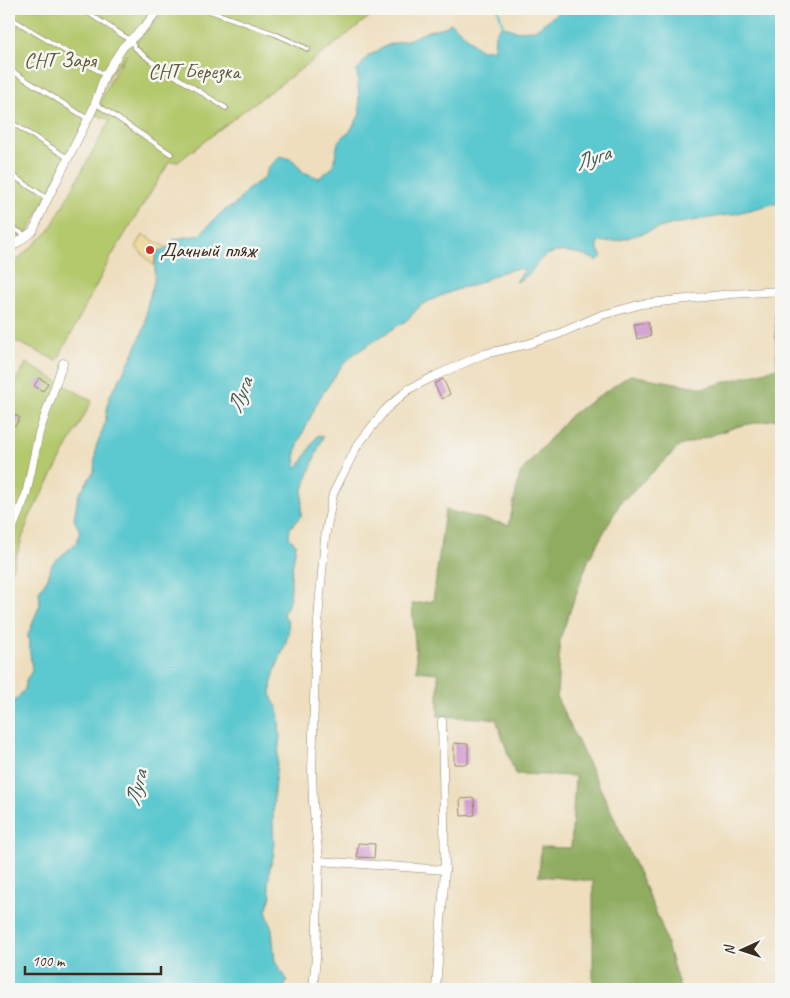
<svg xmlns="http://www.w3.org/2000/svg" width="790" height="998" font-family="Caveat,sans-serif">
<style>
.green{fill:#b4c86c;stroke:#787945}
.forest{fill:#8fac60;stroke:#656b3f}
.sand{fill:#eeda9e;stroke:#94825e}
.water{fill:#5bc8cf;stroke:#4b7976}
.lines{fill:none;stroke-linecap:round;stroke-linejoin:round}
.stream{stroke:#5bc8cf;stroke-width:2.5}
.building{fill:#cc93ca}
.lane-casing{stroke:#94846e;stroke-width:5.5}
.street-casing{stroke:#94846e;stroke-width:9}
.lane{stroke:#fff;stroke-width:4}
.street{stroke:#fff;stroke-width:8}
.poi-dot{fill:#c8321e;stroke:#f6f6f2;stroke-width:2}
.labels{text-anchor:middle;stroke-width:5;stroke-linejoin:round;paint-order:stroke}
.park-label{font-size:21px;fill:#5f5935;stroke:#f6f6f2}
.poi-label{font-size:21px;fill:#3b2a1e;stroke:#f6f6f2;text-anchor:start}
.water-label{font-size:22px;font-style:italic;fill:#455953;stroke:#f6f6f2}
</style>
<rect width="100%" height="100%" fill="#f6f6f2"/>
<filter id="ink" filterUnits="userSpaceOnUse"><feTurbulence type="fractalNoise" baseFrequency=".02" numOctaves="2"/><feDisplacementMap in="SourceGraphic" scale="10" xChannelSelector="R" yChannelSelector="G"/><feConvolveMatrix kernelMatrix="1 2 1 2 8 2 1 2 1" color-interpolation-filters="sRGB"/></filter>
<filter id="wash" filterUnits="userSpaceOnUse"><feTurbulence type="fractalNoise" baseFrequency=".0096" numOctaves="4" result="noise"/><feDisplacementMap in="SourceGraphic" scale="20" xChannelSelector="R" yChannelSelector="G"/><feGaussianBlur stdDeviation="1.12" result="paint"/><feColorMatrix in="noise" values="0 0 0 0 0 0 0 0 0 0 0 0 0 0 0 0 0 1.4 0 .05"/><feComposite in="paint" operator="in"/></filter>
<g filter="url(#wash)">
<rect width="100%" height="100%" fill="#eedebe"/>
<!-- green -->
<g class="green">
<path d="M9,9H163L136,43L166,9H379L330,48L242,112L178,162L170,161L111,257L57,361L9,338V267L49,231L110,120L94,114L113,75L127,54L110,74L33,223L19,247L9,256Z"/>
<path d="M26,363L92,401L29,518L9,578V392Z"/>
</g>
<!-- forest -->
<path class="forest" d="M781,304V418L739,426L680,446L620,503L588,561L560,639L557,698L613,815L661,924L680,989H593V881L539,876L541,847L571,848L575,776L515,774L496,719L438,716V673L417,671L412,604L433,601L445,510L509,525L520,473L571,415L630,375L704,388L777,368L775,309Z"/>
<!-- sand -->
<path class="sand" d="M143,235L167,248L156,252L154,266L136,247Z"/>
<!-- water -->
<path class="water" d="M563,9H781V203L773,204L734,214L673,224L617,241L598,242V250L602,256L597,261C581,252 554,246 540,260C536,264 533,269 530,273C526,277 521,279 516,282L525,269H515L500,273L472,286L464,287L440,296L421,305L407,320L354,354L341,367L319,399L299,441L295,457L297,468C306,458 310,446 318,435L323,437L319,446L303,489L301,516L290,528L289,538L296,544L291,576V591L288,605L283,614C305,635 253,683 278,708L280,737L274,790L273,820L274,854L270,867L268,884L271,896L266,911L272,929L275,962L287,979L284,989H9V786L16,782L9,768V704L13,703L25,689L26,680L32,671L28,635L40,604L39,591L48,578L52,564L76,543L80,532L74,519L78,496L94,471L96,447L105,423L109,397L121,377L133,354L145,326L147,306L154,282L156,252L167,248L175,239L199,235L223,211L235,205L247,190L264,178L269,167L280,156L293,160L303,172L319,178L333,167L338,142L346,134L349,133L360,114L357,71L368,56L388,45L410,39L428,31L445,27L451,23C462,31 471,42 481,50L494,49L495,34L502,25L516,31L535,30Z"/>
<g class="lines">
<!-- stream -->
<path class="stream" d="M498,9L503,26"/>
</g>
<g id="blocks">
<!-- building -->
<g class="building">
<path d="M648,322L651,336L637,339L634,324Z"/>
<path d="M39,378L48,383L43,391L34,386Z"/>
<path d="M443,379L450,394L442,399L434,384Z"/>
<path d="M12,413L20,418L15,426L9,422V419Z"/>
<path d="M454,743L468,744V764H454Z"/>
<path d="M474,798L475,815L461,816L460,799Z"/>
<path d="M358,843L375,844L374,858L357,857Z"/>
</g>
</g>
</g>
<g filter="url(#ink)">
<use href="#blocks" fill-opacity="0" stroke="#94846e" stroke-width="1"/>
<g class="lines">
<defs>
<g id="lane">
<path d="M82,9L130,40L136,49L151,61L226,108"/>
<path d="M204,9L275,34L308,49"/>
<path d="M9,17L105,75"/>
<path d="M9,69L88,119"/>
<path d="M95,103L171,154"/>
<path d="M9,121L68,158"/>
<path d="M9,173L48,199"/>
<path d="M9,226L27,236"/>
</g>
<g id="street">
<path d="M9,249L33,231L45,204L93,109L105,75L123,47L144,27L159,9"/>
<path d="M9,537L26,495L39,433L63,363"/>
<path d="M319,861L445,870"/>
<path d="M313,989L316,958L319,861L313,802L312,770L315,667L319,607L325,538L333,494L357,446L385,410L409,389L435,376L484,354L528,344L556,335L602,315L642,304L731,294L781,291"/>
<path d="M436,989L445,870L442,721"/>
</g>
</defs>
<!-- lane casing -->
<use href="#lane" class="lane-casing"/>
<!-- street casing -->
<use href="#street" class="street-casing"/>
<!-- lane -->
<use href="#lane" class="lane"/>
<!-- street -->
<use href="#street" class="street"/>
</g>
</g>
<!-- markers -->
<circle class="poi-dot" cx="150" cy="250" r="5"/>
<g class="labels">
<!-- park labels -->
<g class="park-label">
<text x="60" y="67">СНТ Заря</text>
<text x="194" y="78">СНТ Березка</text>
</g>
<!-- poi labels -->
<g class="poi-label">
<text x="160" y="257">Дачный пляж</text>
</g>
<!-- water labels -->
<g class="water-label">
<text transform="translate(592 157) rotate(-19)" y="8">Луга</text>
<text transform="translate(239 395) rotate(-69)" y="8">Луга</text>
<text transform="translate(135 788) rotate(-76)" y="8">Луга</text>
</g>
</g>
<!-- margin -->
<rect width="790" height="998" fill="none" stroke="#f6f6f2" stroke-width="30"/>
<!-- north arrow -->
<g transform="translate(742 950) rotate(267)" stroke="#f6f6f2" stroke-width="4" paint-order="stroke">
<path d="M0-4L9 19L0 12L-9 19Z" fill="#3b2a1e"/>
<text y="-8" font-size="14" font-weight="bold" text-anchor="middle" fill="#3b2a1e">N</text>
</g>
<!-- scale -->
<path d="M25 966v8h136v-8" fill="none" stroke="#3b2a1e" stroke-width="2.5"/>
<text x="32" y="966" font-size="15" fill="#3b2a1e" stroke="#f6f6f2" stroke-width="4" paint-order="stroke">100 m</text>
</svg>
